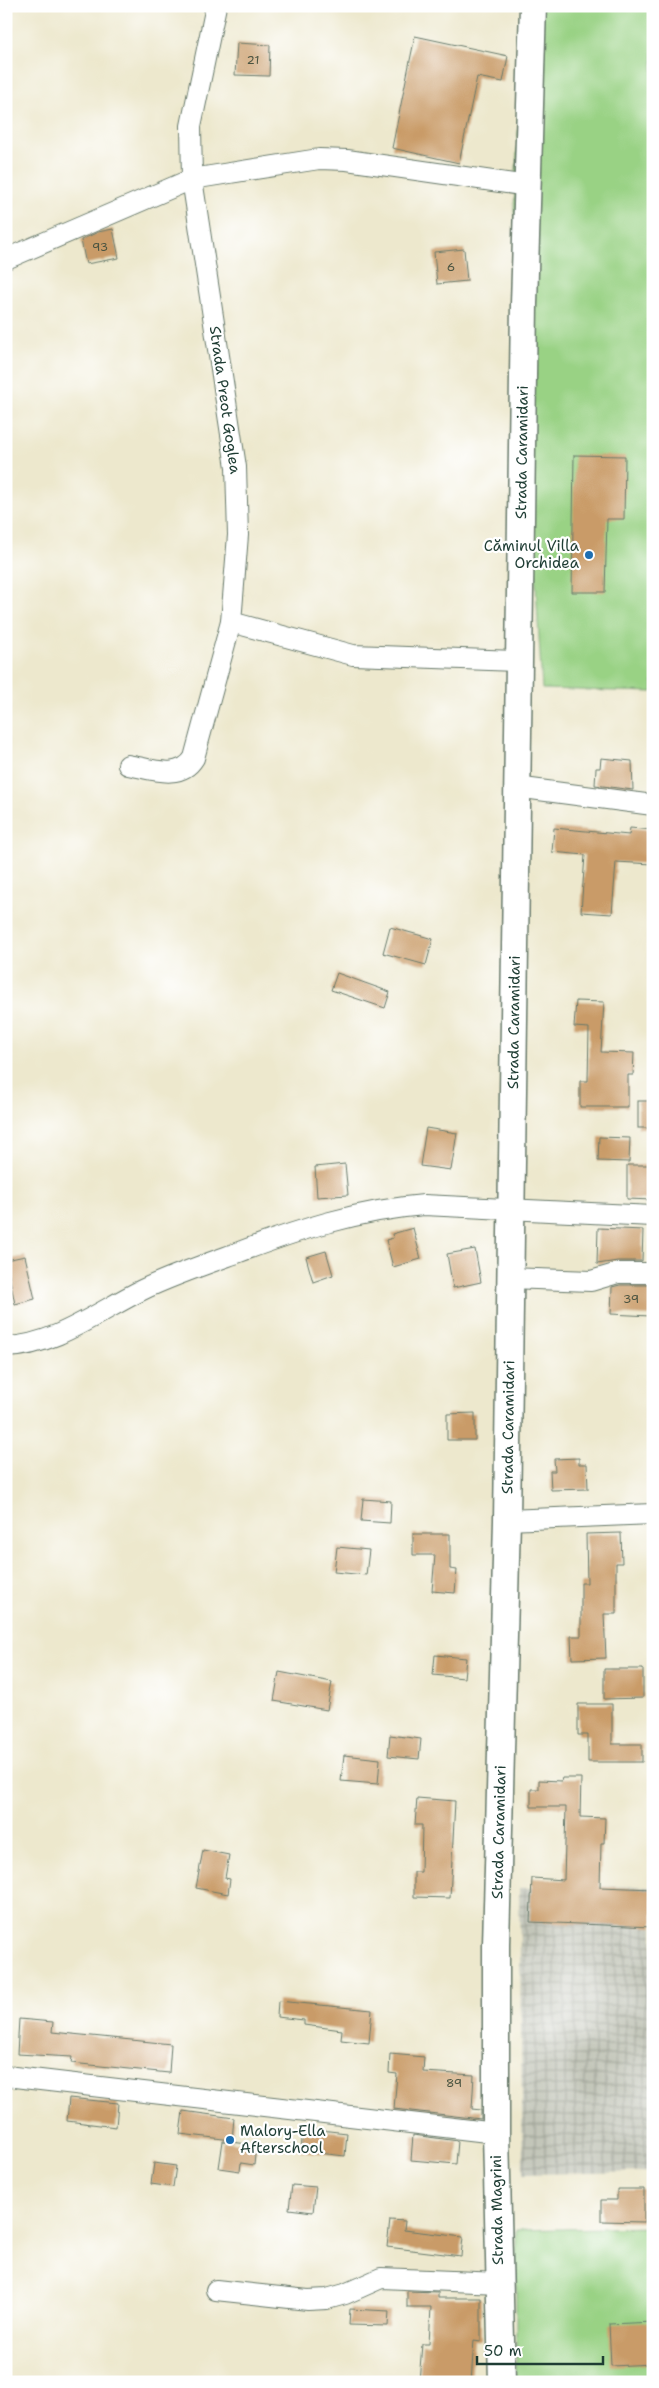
<svg xmlns="http://www.w3.org/2000/svg" width="659" height="2388" font-family="'Shantell Sans',sans-serif">
<style>
.industrial{fill:url(#industrial-grid)}
.grass{fill:#99d284;stroke:#5c885c}
.building{fill:#c99b67}
.lines{fill:none;stroke-linecap:round;stroke-linejoin:round}
.minor-casing{stroke:#67796a;stroke-width:22}
.major-casing{stroke:#67796a;stroke-width:29}
.minor{stroke:#fff;stroke-width:20}
.major{stroke:#fff;stroke-width:26}
.poi-dot{fill:#1f6fb2;stroke:#fff;stroke-width:2}
.labels{text-anchor:middle;stroke-width:4.5;stroke-linejoin:round;paint-order:stroke}
.number-label{font-size:12px;fill:#4a5441}
.street-label{font-size:15px;fill:#1f3d34;stroke:#fff}
.poi-label{font-size:15px;fill:#1f3d34;stroke:#fff;text-anchor:end}
</style>
<defs>
<pattern id="industrial-grid" width="8" height="8" patternUnits="userSpaceOnUse" patternTransform="scale(1.25)"><rect width="8" height="8" fill="#c3c6b9"/><path d="M0 4h8M4 0v8" fill="none" stroke="#9ea297"/></pattern>
</defs>
<rect width="100%" height="100%" fill="#fff"/>
<filter id="ink" filterUnits="userSpaceOnUse"><feTurbulence type="fractalNoise" baseFrequency=".02" numOctaves="2"/><feDisplacementMap in="SourceGraphic" scale="10" xChannelSelector="R" yChannelSelector="G"/><feConvolveMatrix kernelMatrix="1 2 1 2 8 2 1 2 1" color-interpolation-filters="sRGB"/></filter>
<filter id="wash" filterUnits="userSpaceOnUse"><feTurbulence type="fractalNoise" baseFrequency=".0096" numOctaves="4" result="noise"/><feDisplacementMap in="SourceGraphic" scale="20" xChannelSelector="R" yChannelSelector="G"/><feGaussianBlur stdDeviation="1.12" result="paint"/><feColorMatrix in="noise" values="0 0 0 0 0 0 0 0 0 0 0 0 0 0 0 0 0 1.4 0 .05"/><feComposite in="paint" operator="in"/></filter>
<g filter="url(#wash)">
<rect width="100%" height="100%" fill="#ede8cd"/>
<!-- industrial -->
<path class="industrial" d="M653,1886V2172L523,2174L519,1888Z"/>
<!-- grass -->
<g class="grass">
<path d="M525,6H653V692L542,689L514,209Z"/>
<path d="M653,2227V2382H516V2230Z"/>
</g>
<g id="blocks">
<!-- building -->
<g class="building">
<path d="M415,36L508,56L503,82L477,77L459,163L392,148Z"/>
<path d="M237,43L270,45L269,76L235,75Z"/>
<path d="M113,229L119,258L86,264L81,240L98,232Z"/>
<path d="M464,249L467,281L437,284L434,252Z"/>
<path d="M574,455L625,456L624,519H607L605,592H572Z"/>
<path d="M601,758L632,761L633,790L595,785L596,768H600Z"/>
<path d="M554,828L629,835L630,828L653,830V864L616,862L612,914L581,912L585,855L552,852Z"/>
<path d="M390,927L433,939L426,965L383,953Z"/>
<path d="M337,973L390,992L385,1008L331,990Z"/>
<path d="M576,1001L604,1002L601,1052L634,1053L633,1075H628V1107H580V1081H588L589,1028L574,1027Z"/>
<rect x="638" y="1101" width="15" height="27"/>
<path d="M426,1128L457,1133L451,1170L420,1166Z"/>
<path d="M599,1137L630,1138L629,1162L598,1161Z"/>
<path d="M345,1164L348,1195L317,1197L315,1167Z"/>
<path d="M627,1165H653V1200L627,1199Z"/>
<path d="M413,1228L421,1259L393,1267L386,1240L393,1238L392,1234Z"/>
<path d="M598,1228L643,1230L642,1261H618L597,1264Z"/>
<path d="M475,1249L481,1282L453,1288L447,1254Z"/>
<path d="M326,1251L333,1275L313,1282L306,1257Z"/>
<path d="M25,1256L35,1299L15,1304L6,1260Z"/>
<path d="M620,1285H652L650,1316L611,1314L612,1287Z"/>
<path d="M475,1413V1440H447V1414Z"/>
<path d="M579,1458V1464H587L588,1489L551,1490L550,1471H555L554,1459Z"/>
<path d="M363,1499L391,1501L390,1523L361,1521Z"/>
<path d="M621,1533L622,1563H616V1614H604L606,1658L572,1659L571,1636H581V1583H587L586,1534Z"/>
<path d="M413,1534H450V1569L457,1570L455,1593L432,1591L435,1555H413Z"/>
<path d="M337,1547L369,1550L366,1575L334,1572Z"/>
<path d="M435,1655L466,1658L464,1678L433,1675Z"/>
<path d="M604,1669H643V1698L604,1699Z"/>
<path d="M279,1672L332,1682L327,1710L274,1701Z"/>
<path d="M578,1704H612V1744H642V1762H588V1735H578Z"/>
<path d="M390,1735L421,1739L419,1759L388,1756Z"/>
<path d="M344,1755L380,1759L378,1784L341,1781Z"/>
<path d="M562,1778H581L580,1817L605,1818L604,1843H601L600,1887L653,1889V1927L530,1922L532,1878L564,1880L566,1807H531V1789H539V1780L561,1781Z"/>
<path d="M417,1798L455,1801L450,1898L414,1897V1872H421L422,1825H415Z"/>
<path d="M203,1850L229,1855L225,1878L230,1879L228,1894L196,1888Z"/>
<path d="M278,2001L372,2010L369,2043L341,2040L342,2030L304,2025V2020L277,2017Z"/>
<path d="M19,2019L53,2022L52,2032L171,2044L169,2073L71,2063L72,2057L17,2054Z"/>
<path d="M390,2054L424,2057L423,2072L474,2075L472,2109L481,2110V2119L394,2109L397,2074L389,2073Z"/>
<path d="M69,2098L118,2103L116,2127L67,2121Z"/>
<path d="M183,2111L234,2118L232,2140L180,2134Z"/>
<path d="M303,2128L347,2133L345,2156L301,2151Z"/>
<path d="M413,2135L458,2141L456,2164L411,2160Z"/>
<path d="M223,2141L256,2145L254,2165L241,2163L240,2171L219,2168Z"/>
<path d="M154,2163L176,2166L173,2187L151,2184Z"/>
<path d="M292,2185L316,2187L313,2212L289,2209Z"/>
<path d="M617,2189H644V2222L601,2221V2200H617Z"/>
<path d="M390,2220L405,2221L404,2230L463,2237L461,2256L387,2247Z"/>
<path d="M407,2291L438,2292V2298H481V2341L474,2340L471,2382H419L422,2344H429L431,2307H407Z"/>
<path d="M350,2309L389,2311L388,2326L349,2325Z"/>
<path d="M653,2322V2364L611,2366L609,2324Z"/>
</g>
</g>
</g>
<g filter="url(#ink)">
<use href="#blocks" fill-opacity="0" stroke="#67796a" stroke-width="1"/>
<g class="lines">
<defs>
<g id="minor">
<path d="M6,259L192,179L319,159L347,160L528,186"/>
<path d="M231,622L353,655L518,661"/>
<path d="M128,765C151,769 180,781 194,758L231,622L238,535L236,467L192,179L191,126L216,6"/>
<path d="M516,787L653,805"/>
<path d="M509,1278L591,1281L618,1273H653"/>
<path d="M6,1347C54,1346 99,1311 142,1290C171,1276 203,1265 234,1254C295,1231 358,1210 424,1205L653,1216"/>
<path d="M507,1520L653,1514"/>
<path d="M6,2076L496,2133"/>
<path d="M216,2290L308,2300L327,2299L345,2294L381,2278L499,2283"/>
</g>
<g id="major">
<path id="s1" d="M502,2382L496,2133V1945L507,1520L524,304L533,6"/>
</g>
</defs>
<!-- minor casing -->
<use href="#minor" class="minor-casing"/>
<!-- major casing -->
<use href="#major" class="major-casing"/>
<!-- minor -->
<use href="#minor" class="minor"/>
<!-- major -->
<use href="#major" class="major"/>
</g>
</g>
<!-- markers -->
<g class="poi-dot">
<circle cx="589" cy="555" r="5"/>
<circle cx="230" cy="2140" r="5"/>
</g>
<g class="labels">
<!-- number labels -->
<g class="number-label">
<text x="253" y="64">21</text>
<text x="100" y="251">93</text>
<text x="451" y="271">6</text>
<text x="631" y="1303">39</text>
<text x="454" y="2087">89</text>
</g>
<!-- street labels -->
<g class="street-label">
<text transform="translate(225 400) rotate(82)" y="5">Strada Preot Goglea</text>
<text dy="5" stroke="none"><textPath href="#s1" startOffset="1930">Strada Caramidari</textPath></text>
<text dy="5" stroke="none"><textPath href="#s1" startOffset="1360">Strada Caramidari</textPath></text>
<text dy="5" stroke="none"><textPath href="#s1" startOffset="955">Strada Caramidari</textPath></text>
<text dy="5" stroke="none"><textPath href="#s1" startOffset="550">Strada Caramidari</textPath></text>
<text transform="translate(497 2210) rotate(-91)" y="5">Strada Magrini</text>
</g>
<!-- poi labels -->
<g class="poi-label">
<text x="579" y="551">Căminul Villa<tspan x="579" dy="17">Orchidea</tspan></text>
<text x="240" y="2136" text-anchor="start">Malory-Ella<tspan x="240" dy="17">Afterschool</tspan></text>
</g>
</g>
<!-- margin -->
<rect width="659" height="2388" fill="none" stroke="#fff" stroke-width="25"/>
<!-- scale -->
<path d="M477 2356v8h126v-8" fill="none" stroke="#1f3d34" stroke-width="2.5"/>
<text x="484" y="2356" font-size="15" fill="#1f3d34" stroke="#ffffff" stroke-width="4" paint-order="stroke">50 m</text>
</svg>
